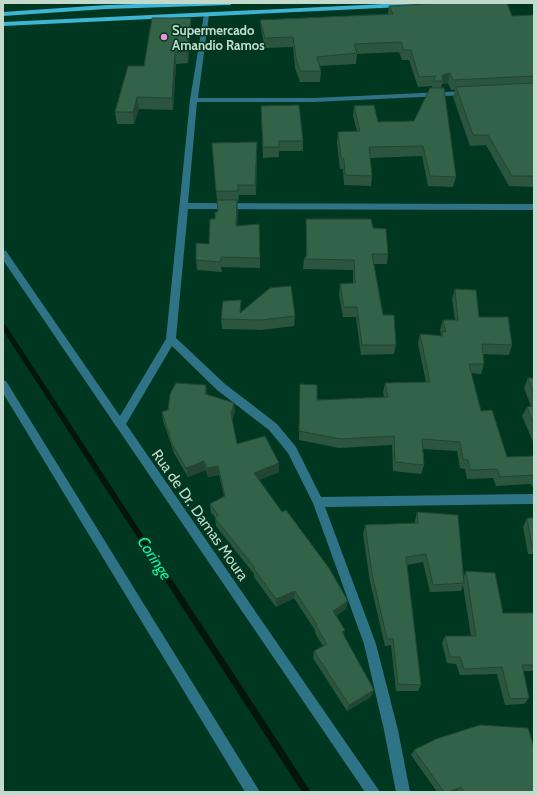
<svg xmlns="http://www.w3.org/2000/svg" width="537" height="795" font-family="Cabin,sans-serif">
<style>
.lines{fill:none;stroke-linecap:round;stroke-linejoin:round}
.stream{fill:#04160c;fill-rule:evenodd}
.minor{fill:#2e7386;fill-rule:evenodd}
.major{fill:#3eb5d4;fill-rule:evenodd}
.wall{fill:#2b553f}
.shaded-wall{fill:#234533}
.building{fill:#326349;stroke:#234533}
.poi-dot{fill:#f391d6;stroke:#003720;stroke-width:1.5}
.labels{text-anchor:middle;stroke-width:3;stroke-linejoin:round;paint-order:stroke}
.far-poi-label{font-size:13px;font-weight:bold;fill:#c1dacb;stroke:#003720;text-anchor:start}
.street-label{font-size:15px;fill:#c1dacb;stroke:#003720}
.water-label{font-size:16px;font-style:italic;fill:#0ff5a0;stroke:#003720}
</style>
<rect width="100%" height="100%" fill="#003720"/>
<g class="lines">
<!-- stream -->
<path class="stream" d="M3,323L5,324L311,792H302L3,330Z"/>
<!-- minor -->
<g class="minor">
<path d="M204,14L209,15L198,98H313L466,91L470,93L466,95L313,102H197L188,203L534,204V210L188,209L176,338L225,384L277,424L296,447L321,497L534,494V504L325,507L376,644L398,730L410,792H396L384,730L364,644L313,503L288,453L269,430L217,390L172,346L126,424L380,792H365L3,260V250L6,251L120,416L166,339L190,100Z"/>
<path d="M3,380L6,381L260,792H245L3,393Z"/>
</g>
<!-- major -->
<g class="major">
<path d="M172,3H233L230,5L106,9L3,16V12L106,5Z"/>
<path d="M405,3H447L444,5L3,26V22Z"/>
</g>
</g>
<!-- wall -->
<g class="wall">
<path d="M389,6L512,16L534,15V187L509,186L486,145L470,146L453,97L455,90H451L448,83L442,84L441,88L456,177L453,187L428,186L422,156L370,158L372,176L371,186L344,185L343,169H340L337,143L338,132L357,131L353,116L354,106L378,122L414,121L432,88V86L418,87L409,60H402L399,52L357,54L356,64L319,66L321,71L320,82H300L295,68L293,47L265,48L261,30L260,20L388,14Z"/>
<path d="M191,18V29L188,63L176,64L173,110L139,109L134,124H117L115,112L144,66Z"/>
<path d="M261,106L303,141V151H279V157L263,158Z"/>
<path d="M257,142L256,195H239L238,202H237V226L260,258V268L221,267L222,272L197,270L196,260L209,244L215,219L218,212L212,143Z"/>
<path d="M306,219L373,228L388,254L387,264H373L383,315L396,345L394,354L361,355L356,317H343L339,294L340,284L353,283V270L303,269L304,259L306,256Z"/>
<path d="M455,289L479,317L512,345L509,355L483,354L484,364L481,374L471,373L481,411L507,457L534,456V486L532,487L531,484L496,486L493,478L467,479L465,469L460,468L457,451L423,449L424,465L421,474L393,471L392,445L339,448L299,440L300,393L317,400L384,397L383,392L385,383L426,382L418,344L420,334L441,336V334L440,330L443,320H455L452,299Z"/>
<path d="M241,313L295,316L294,326L261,330L222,329L221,319Z"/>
<path d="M528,378H534V444L522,416L527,407L531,406L524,388Z"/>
<path d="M206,385L207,394L234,403L235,412L232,421L237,444L279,472L259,480L346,609L336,616L344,636L371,697L347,711L313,658L314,651L323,646L315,633V630L294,598L276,607L254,577V574L216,526L215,517L211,513L210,504L224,496L219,475L208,477L206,470L188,477L174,453L163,421L162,412L168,410Z"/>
<path d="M417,512L464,576L466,571L503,613H534V671H523L529,698L524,704L505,705L497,674L460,675L456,664L447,663L442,643L445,636H471L463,585L461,591L430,592L423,562L407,565L421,685L418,691H396L391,645L385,646L370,582L363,534L365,525L415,523V521Z"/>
<path d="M527,518H534V554H528L523,527Z"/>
<path d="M414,750L534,792H437L411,755Z"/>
</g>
<!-- shaded-wall -->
<g class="shaded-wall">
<path d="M191,18V29L188,63L187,52Z"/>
<path d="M175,52L176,64L173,110L172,98Z"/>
<path d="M450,73L448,83L442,84L443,81L442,75Z"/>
<path d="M137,97L139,109L134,124L133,112Z"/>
<path d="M257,142V152L256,195L255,185Z"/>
<path d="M237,200L238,211L237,236L236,226Z"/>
<path d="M206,385L207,394H205Z"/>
<path d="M234,403L235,412L231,424V414Z"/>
<path d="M204,461L206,470L188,477L186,468Z"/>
<path d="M279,463V472L255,482L254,473Z"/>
<path d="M218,466L219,475L208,477L207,468Z"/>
<path d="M295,591L294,598L276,607V599Z"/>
<path d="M348,601L346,609L331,618L333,611Z"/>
<path d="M345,630L344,637L342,632Z"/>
<path d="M374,690L371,697L347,711L349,705Z"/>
<path d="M461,787L456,792H448Z"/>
</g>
<!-- building -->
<g class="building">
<path d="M445,3H507L512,16L534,15V76L453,80L450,73L442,75L443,81H433L436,76L419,77L411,50H404L401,42L354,44L357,53L317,57L321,71H300L296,58L293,37L265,38L260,20L393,14L389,6Z"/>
<path d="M152,18H191L187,52H175L172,98L137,97L133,112H115L128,66H144Z"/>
<path d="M534,83V176H512L488,135H473L456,87Z"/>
<path d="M430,88H444L456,177L430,176L423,146L369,147L372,176L345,175L344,159L341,158L338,132L360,131L354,106L374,105L378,122L414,121Z"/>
<path d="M299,105L303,141H279V147H263L261,106Z"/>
<path d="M257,142L255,185H238V191H216L212,143Z"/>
<path d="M217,200H237L236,226L259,224L260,258L221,257V262L196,260V243L209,244L210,219H215V212H218Z"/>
<path d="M306,219H371L373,228L386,229L388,254H372L383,315H394L396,345H362L357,307H344L340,284L355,283L354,260L304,259L307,256Z"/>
<path d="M291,286L295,316L261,320L221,319L223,301L241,300L240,313L270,288Z"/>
<path d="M455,289L476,290L479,317H508L512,345L482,344L484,364H469L481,411L492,410L507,457L534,456V475L500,477L497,469L470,470L468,460L463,459L460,442L422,439L424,465L395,462L394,436L341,439L299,431L300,384L317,385V400L388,397L385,383L430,382L420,334L443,336L442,331L446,332L443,320H458Z"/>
<path d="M528,378H534V394Z"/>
<path d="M176,383L206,385L205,394L234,403L231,414L237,444L265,436L279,463L254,473L282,512L286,510L329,568L348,601L333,611L345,630L342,632L374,690L349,705L314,651L327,644L316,626L317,625L295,591L276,599L254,569L255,568L215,518L218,515L210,504L225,496L218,466L207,468L204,461L186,468L172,444L162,412L168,410L170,394Z"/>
<path d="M534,406V424L527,407Z"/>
<path d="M417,512L458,515L464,583L433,585L426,554L406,557L421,685L398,684L393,639H387L372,574L365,525L418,523Z"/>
<path d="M527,518H534V546H532Z"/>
<path d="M466,571L495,573L503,613H534V665H522L529,698L510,699L502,667L464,669L460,657H450L445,636H476Z"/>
<path d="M480,725L528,728L534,748V792H464L461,787L448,792H444L414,750L436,739Z"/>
</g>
<!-- markers -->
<circle class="poi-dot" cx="164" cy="37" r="4"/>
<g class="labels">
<!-- far-poi labels -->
<g class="far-poi-label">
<text x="172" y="35">Supermercado<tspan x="172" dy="15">Amandio Ramos</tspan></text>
</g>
<!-- street labels -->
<g class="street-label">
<text transform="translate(200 515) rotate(55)" y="5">Rua de Dr. Damas Moura</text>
</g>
<!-- water labels -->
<g class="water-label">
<text transform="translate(155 558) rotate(57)" y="6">Coringe</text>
</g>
</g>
<!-- border -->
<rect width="537" height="795" fill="none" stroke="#c1dacb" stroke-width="8"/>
</svg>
